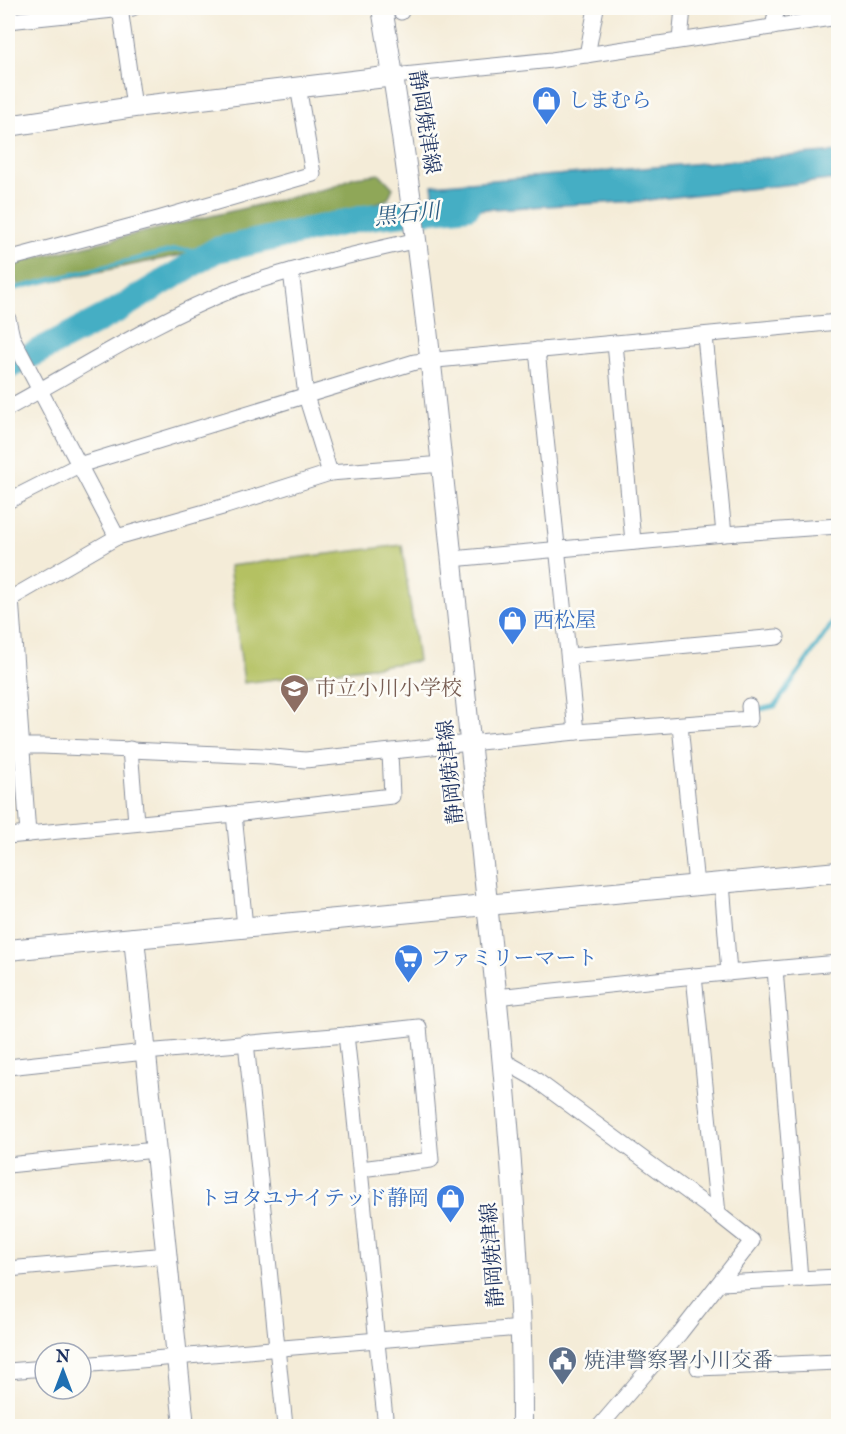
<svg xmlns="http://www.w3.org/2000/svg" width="846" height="1434" font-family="'IM FELL English','Noto Serif JP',serif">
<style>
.green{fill:#b4c162;stroke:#687860;stroke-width:1.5}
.forest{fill:#8fa758;stroke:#556b5b;stroke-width:1.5}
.water{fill:#45aec4;stroke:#306e91;stroke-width:1.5}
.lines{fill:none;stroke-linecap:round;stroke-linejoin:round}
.stream{stroke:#45aec4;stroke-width:4.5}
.river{stroke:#45aec4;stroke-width:26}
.street-casing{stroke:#888e9b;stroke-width:17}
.secondary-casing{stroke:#888e9b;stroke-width:22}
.street{stroke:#fff;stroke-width:15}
.secondary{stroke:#fff;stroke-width:20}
.labels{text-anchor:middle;stroke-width:5;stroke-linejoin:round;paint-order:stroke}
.shop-label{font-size:21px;fill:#366cbe;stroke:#fdfcf7;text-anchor:start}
.street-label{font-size:21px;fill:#1b2f5e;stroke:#fdfcf7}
.education-label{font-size:21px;fill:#785e54;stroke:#fdfcf7;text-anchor:start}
.service-label{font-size:21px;fill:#4e5e75;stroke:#fdfcf7;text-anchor:start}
.water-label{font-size:22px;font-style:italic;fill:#2a5b82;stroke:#fdfcf7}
</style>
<rect width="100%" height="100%" fill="#fdfcf7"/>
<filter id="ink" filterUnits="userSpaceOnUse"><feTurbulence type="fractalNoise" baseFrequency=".0167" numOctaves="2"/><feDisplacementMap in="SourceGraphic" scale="12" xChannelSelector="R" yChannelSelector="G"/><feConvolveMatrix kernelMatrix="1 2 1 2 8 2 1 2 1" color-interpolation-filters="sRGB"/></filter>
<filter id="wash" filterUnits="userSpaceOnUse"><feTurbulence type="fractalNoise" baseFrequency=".008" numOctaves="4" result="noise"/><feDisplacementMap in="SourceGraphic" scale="24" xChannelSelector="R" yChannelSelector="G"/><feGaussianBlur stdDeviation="1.35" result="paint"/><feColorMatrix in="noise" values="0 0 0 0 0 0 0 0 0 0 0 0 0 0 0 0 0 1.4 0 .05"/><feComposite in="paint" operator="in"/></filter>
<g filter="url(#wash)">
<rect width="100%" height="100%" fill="#f4ecd8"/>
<!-- green -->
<path class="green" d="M402,545L418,661L244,683L229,566Z"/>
<!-- forest -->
<path class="forest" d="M380,174L393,188L388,199L285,234L19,288L13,274L19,262L333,187L354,177Z"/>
<!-- water -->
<path class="water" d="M838,152V179L639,201L436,212L432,185Z"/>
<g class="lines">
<!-- stream -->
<g class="stream">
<path d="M8,290L174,250H216"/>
<path d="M753,711L775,706L838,615"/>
</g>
<!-- river -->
<path class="river" d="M8,367L114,312L216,250L369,217L468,206"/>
</g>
</g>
<g filter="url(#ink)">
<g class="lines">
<defs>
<g id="street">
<path d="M120,8L134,107"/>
<path d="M401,12L402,8"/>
<path d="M8,21L133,8"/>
<path d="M773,27L777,8"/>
<path d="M680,40L683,8"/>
<path d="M587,55L596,8"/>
<path d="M394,76L552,60L838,17"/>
<path d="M8,259L158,219L313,174L298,86"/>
<path d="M291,271L306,396L330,473"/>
<path d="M8,319L12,337L117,537"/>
<path d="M705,336L724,534"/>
<path d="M615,343L633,542"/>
<path d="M537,350L576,732"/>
<path d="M8,408C83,367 157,319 237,288C296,267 357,254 417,240"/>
<path d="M8,501L79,465L415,362L838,322"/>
<path d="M452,559L724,534L838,526"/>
<path d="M11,598L28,834"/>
<path d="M8,600L117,537L226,506L330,473L443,464"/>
<path d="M569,656L777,637"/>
<path d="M680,725L696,885"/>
<path d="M130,749L136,822"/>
<path d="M8,753L20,746H43L263,756L305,760L576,732L750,719L749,706"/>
<path d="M234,814L245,927"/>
<path d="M8,836L234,814L392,796L390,753"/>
<path d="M722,883L729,973"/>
<path d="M775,969L800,1279"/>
<path d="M694,976L838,963"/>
<path d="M496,997L694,976L718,1214"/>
<path d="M346,1035C361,1166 371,1296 386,1426"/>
<path d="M246,1042L285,1426"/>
<path d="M502,1060L532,1077L718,1214L752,1241L680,1333L600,1426"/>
<path d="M8,1067L145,1052L346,1035L419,1027L431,1160L361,1169"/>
<path d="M8,1165L155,1150"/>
<path d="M8,1269L167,1255"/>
<path d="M721,1283L838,1277"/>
<path d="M81,1365L521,1328"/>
<path d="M698,1368L838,1362"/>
<path d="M8,1371L45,1368"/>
</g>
<g id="secondary">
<path d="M382,8C423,251 445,495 470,740C489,923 510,1107 519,1290C522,1336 522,1381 522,1426"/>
<path d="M8,126L134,107L394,76"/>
<path d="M134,938L838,872"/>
<path d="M8,950L134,938L184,1426"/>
</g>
</defs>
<!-- street casing -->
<use href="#street" class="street-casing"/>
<!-- secondary casing -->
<use href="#secondary" class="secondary-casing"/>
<!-- street -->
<use href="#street" class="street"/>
<!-- secondary -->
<use href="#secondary" class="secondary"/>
</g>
</g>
<!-- icons -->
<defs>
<symbol id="shop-pin" viewBox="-11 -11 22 30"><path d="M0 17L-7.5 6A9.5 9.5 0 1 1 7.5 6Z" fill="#3f7fe0" stroke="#fdfcf7"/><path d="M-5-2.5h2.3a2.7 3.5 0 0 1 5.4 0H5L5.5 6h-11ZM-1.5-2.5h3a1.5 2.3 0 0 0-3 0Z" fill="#fff"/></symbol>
<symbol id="school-pin" viewBox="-11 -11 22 30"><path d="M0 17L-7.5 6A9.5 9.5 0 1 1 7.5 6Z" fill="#8d6e63" stroke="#fdfcf7"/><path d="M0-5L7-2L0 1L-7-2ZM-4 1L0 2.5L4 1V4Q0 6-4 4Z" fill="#fff"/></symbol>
<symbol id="supermarket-pin" viewBox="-11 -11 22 30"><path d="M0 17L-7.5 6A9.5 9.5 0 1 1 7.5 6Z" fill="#3f7fe0" stroke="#fdfcf7"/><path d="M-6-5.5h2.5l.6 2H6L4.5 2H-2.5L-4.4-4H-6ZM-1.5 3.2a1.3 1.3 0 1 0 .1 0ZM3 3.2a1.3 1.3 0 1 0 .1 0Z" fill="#fff"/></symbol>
<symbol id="civic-pin" viewBox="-11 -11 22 30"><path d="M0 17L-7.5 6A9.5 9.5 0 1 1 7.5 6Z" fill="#5c6f8a" stroke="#fdfcf7"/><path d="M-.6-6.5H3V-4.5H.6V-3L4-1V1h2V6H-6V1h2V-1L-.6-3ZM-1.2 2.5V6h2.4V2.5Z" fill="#fff"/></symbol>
</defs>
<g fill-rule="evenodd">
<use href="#shop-pin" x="530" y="84" width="33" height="45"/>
<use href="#shop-pin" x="496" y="604" width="33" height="45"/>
<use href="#school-pin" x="278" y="672" width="33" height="45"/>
<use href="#supermarket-pin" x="392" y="942" width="33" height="45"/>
<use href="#shop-pin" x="434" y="1182" width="33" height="45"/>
<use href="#civic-pin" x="546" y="1344" width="33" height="45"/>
</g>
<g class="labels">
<!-- shop labels -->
<g class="shop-label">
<text x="568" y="107">しまむら</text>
<text x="533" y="627">西松屋</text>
<text x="430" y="965">ファミリーマート</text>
<text x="429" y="1205" text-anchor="end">トヨタユナイテッド静岡</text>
</g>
<!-- street labels -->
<g class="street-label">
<text transform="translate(425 122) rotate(81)" y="7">静岡焼津線</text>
<text transform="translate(450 772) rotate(-96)" y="7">静岡焼津線</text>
<text transform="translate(492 1255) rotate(-94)" y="7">静岡焼津線</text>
</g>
<!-- education labels -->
<g class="education-label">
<text x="315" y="695">市立小川小学校</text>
</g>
<!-- service labels -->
<g class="service-label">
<text x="584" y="1367">焼津警察署小川交番</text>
</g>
<!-- water labels -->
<g class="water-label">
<text transform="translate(407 213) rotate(-6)" y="8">黒石川</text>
</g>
</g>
<!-- margin -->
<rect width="846" height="1434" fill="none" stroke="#fdfcf7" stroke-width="30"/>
<!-- north arrow -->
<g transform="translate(63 1371)"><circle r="28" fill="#fdfcf7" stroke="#a3aaba" stroke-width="1.5"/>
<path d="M0-4.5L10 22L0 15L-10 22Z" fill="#1f6fb2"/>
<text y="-9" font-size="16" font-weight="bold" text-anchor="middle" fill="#1b2f5e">N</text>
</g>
</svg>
